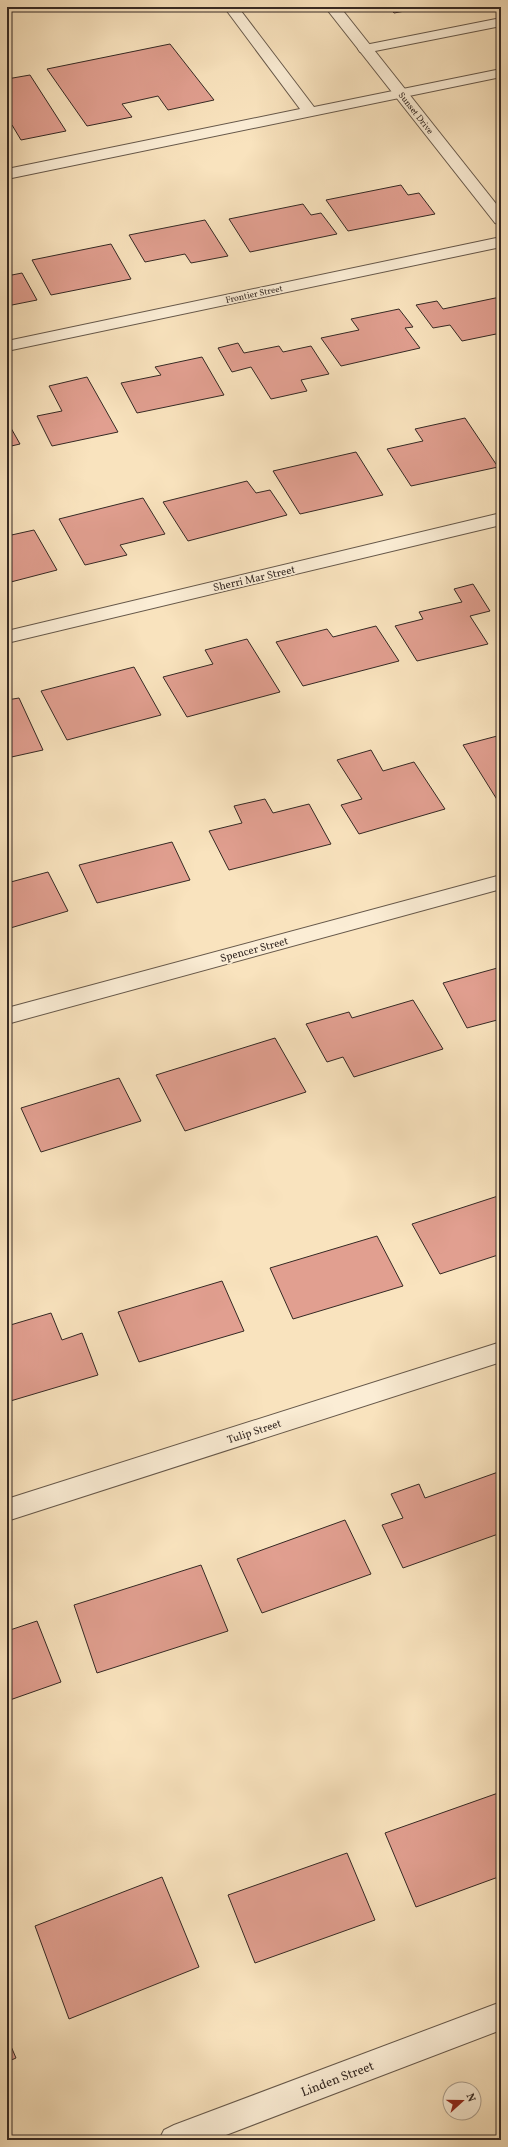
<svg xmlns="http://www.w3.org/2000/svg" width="508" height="2147" font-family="Vollkorn,serif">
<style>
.building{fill:#e19f90;stroke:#352924}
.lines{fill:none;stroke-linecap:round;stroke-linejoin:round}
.lane-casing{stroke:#66584a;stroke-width:2}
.street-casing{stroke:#66584a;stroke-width:2}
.lane{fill:#fbedd5;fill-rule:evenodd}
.street{fill:#fbedd5;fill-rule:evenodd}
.labels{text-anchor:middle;stroke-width:3.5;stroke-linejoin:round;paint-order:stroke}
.far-street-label{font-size:9px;fill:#352924;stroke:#fbedd5}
.street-label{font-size:11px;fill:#352924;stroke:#fbedd5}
.near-street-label{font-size:13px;fill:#352924;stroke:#fbedd5}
</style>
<rect width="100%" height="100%" fill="#f9e3be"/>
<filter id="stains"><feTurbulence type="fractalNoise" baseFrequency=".005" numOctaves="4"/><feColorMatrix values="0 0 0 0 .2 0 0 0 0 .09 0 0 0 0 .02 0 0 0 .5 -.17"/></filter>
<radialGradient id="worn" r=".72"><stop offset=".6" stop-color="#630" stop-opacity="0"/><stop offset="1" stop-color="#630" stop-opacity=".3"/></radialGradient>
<!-- building -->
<g class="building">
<path d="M389,7H427L394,13Z"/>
<path d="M170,44L214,100L168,110L158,96L122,104L132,117L87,126L47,69Z"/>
<path d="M30,75L66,131L21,140L12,125L7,126V79Z"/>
<path d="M401,185L408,195L419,193L435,214L348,231L326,200Z"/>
<path d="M303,204L311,215L321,213L337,234L250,252L229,219Z"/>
<path d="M205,220L228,256L191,263L185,254L145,262L129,235Z"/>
<path d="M111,244L131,279L51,295L32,260Z"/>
<path d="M7,266L12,275L22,273L37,300L7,306Z"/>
<path d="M500,297L501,333L462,341L450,325L433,328L416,305L437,301L443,309Z"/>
<path d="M399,309L413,327L405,328L420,348L341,366L321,338L359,330L351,319Z"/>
<path d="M238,343L244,353L279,346L283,352L311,346L329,374L301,380L307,391L271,399L251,367L232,372L218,348Z"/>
<path d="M202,357L224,395L137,413L121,383L161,375L155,367Z"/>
<path d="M87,377L118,432L52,446L37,416L62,411L49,386Z"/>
<path d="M465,418L498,467L411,486L387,449L423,441L415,429Z"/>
<path d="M7,421L20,444L7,447Z"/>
<path d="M356,452L383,495L300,514L273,471Z"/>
<path d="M247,481L256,493L270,490L287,515L188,541L163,502Z"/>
<path d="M143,498L165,534L120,545L127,555L85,565L59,519Z"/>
<path d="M34,530L57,570L7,583V536Z"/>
<path d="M473,584L490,611L470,616L488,644L417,661L395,626L423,619L419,612L462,602L454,589Z"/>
<path d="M376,626L399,661L303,686L276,642L327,629L333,637Z"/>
<path d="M247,639L280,692L187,717L163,677L213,664L205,650Z"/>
<path d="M134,667L161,715L67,740L41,691Z"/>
<path d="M19,698L43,750L7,758V700Z"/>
<path d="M501,735V806L463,745Z"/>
<path d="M371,750L383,771L414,762L445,809L359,834L341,805L362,799L337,760Z"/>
<path d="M265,799L273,813L309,804L331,844L229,870L209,831L242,823L234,806Z"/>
<path d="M172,842L190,880L97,903L79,865Z"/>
<path d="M48,872L68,911L7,929V883Z"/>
<path d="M501,967V1019L467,1028L443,983Z"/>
<path d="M413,1000L443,1049L354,1077L343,1057L327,1062L306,1024L349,1012L352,1018Z"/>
<path d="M275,1038L306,1092L185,1131L156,1075Z"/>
<path d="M119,1078L141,1121L41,1152L21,1108Z"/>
<path d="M501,1195V1254L440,1274L412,1224Z"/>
<path d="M377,1236L403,1286L293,1319L270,1268Z"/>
<path d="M222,1281L244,1331L139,1362L118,1312Z"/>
<path d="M51,1313L62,1340L82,1333L98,1375L7,1402V1326Z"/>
<path d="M501,1471V1533L403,1568L382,1525L403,1518L391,1494L419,1484L425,1498Z"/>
<path d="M345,1520L371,1574L262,1613L237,1559Z"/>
<path d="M201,1565L228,1631L97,1673L74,1605Z"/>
<path d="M37,1621L61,1682L7,1701V1631Z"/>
<path d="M501,1792V1876L416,1907L385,1833Z"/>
<path d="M347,1853L375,1920L255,1963L228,1895Z"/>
<path d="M162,1877L199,1967L69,2019L35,1926Z"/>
<path d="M7,2037L16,2058L7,2062Z"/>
</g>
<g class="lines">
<defs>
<g id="lane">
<path d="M224,7H238L314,107L501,69V77L7,179V169L300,109Z"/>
<path d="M501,18V26L365,53L360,52L358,49L360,46L365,45Z"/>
</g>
<g id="street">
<path d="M325,7H340L501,210V225L495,223Z"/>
<path d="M501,237V247L7,351V341Z"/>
<path d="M501,513V525L7,643V631Z"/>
<path d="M501,875V889L7,1024V1008Z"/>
<path d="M501,1342V1362L7,1521V1499Z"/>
<path d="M501,2002V2030L213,2140H159L164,2130L174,2125Z"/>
</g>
</defs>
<!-- lane casing -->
<use href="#lane" class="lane-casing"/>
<!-- street casing -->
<use href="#street" class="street-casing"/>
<!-- lane -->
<use href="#lane" class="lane"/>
<!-- street -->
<use href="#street" class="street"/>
</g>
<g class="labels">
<!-- far-street labels -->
<g class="far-street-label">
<text transform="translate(416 113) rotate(52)" y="3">Sunset Drive</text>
<text transform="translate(254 294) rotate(-12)" y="3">Frontier Street</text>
</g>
<!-- street labels -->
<g class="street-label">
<text transform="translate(254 578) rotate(-13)" y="4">Sherri Mar Street</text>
<text transform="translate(254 949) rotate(-15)" y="4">Spencer Street</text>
<text transform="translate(254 1431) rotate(-18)" y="4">Tulip Street</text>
</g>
<!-- near-street labels -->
<g class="near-street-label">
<text transform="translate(337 2078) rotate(-21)" y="5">Linden Street</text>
</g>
</g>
<!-- margin -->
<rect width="508" height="2147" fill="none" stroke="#f9e3be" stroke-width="24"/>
<rect x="8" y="8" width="492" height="2131" fill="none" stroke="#352924" stroke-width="2"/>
<rect x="12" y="12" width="484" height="2123" fill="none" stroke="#352924"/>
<!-- north arrow -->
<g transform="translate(462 2101) rotate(69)"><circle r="19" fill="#fbedd5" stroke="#ac9f8e"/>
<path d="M0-3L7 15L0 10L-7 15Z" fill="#8f2418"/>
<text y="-6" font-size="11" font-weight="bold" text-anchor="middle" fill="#352924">N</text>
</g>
<rect width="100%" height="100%" filter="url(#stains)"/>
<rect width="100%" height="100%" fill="url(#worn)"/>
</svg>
